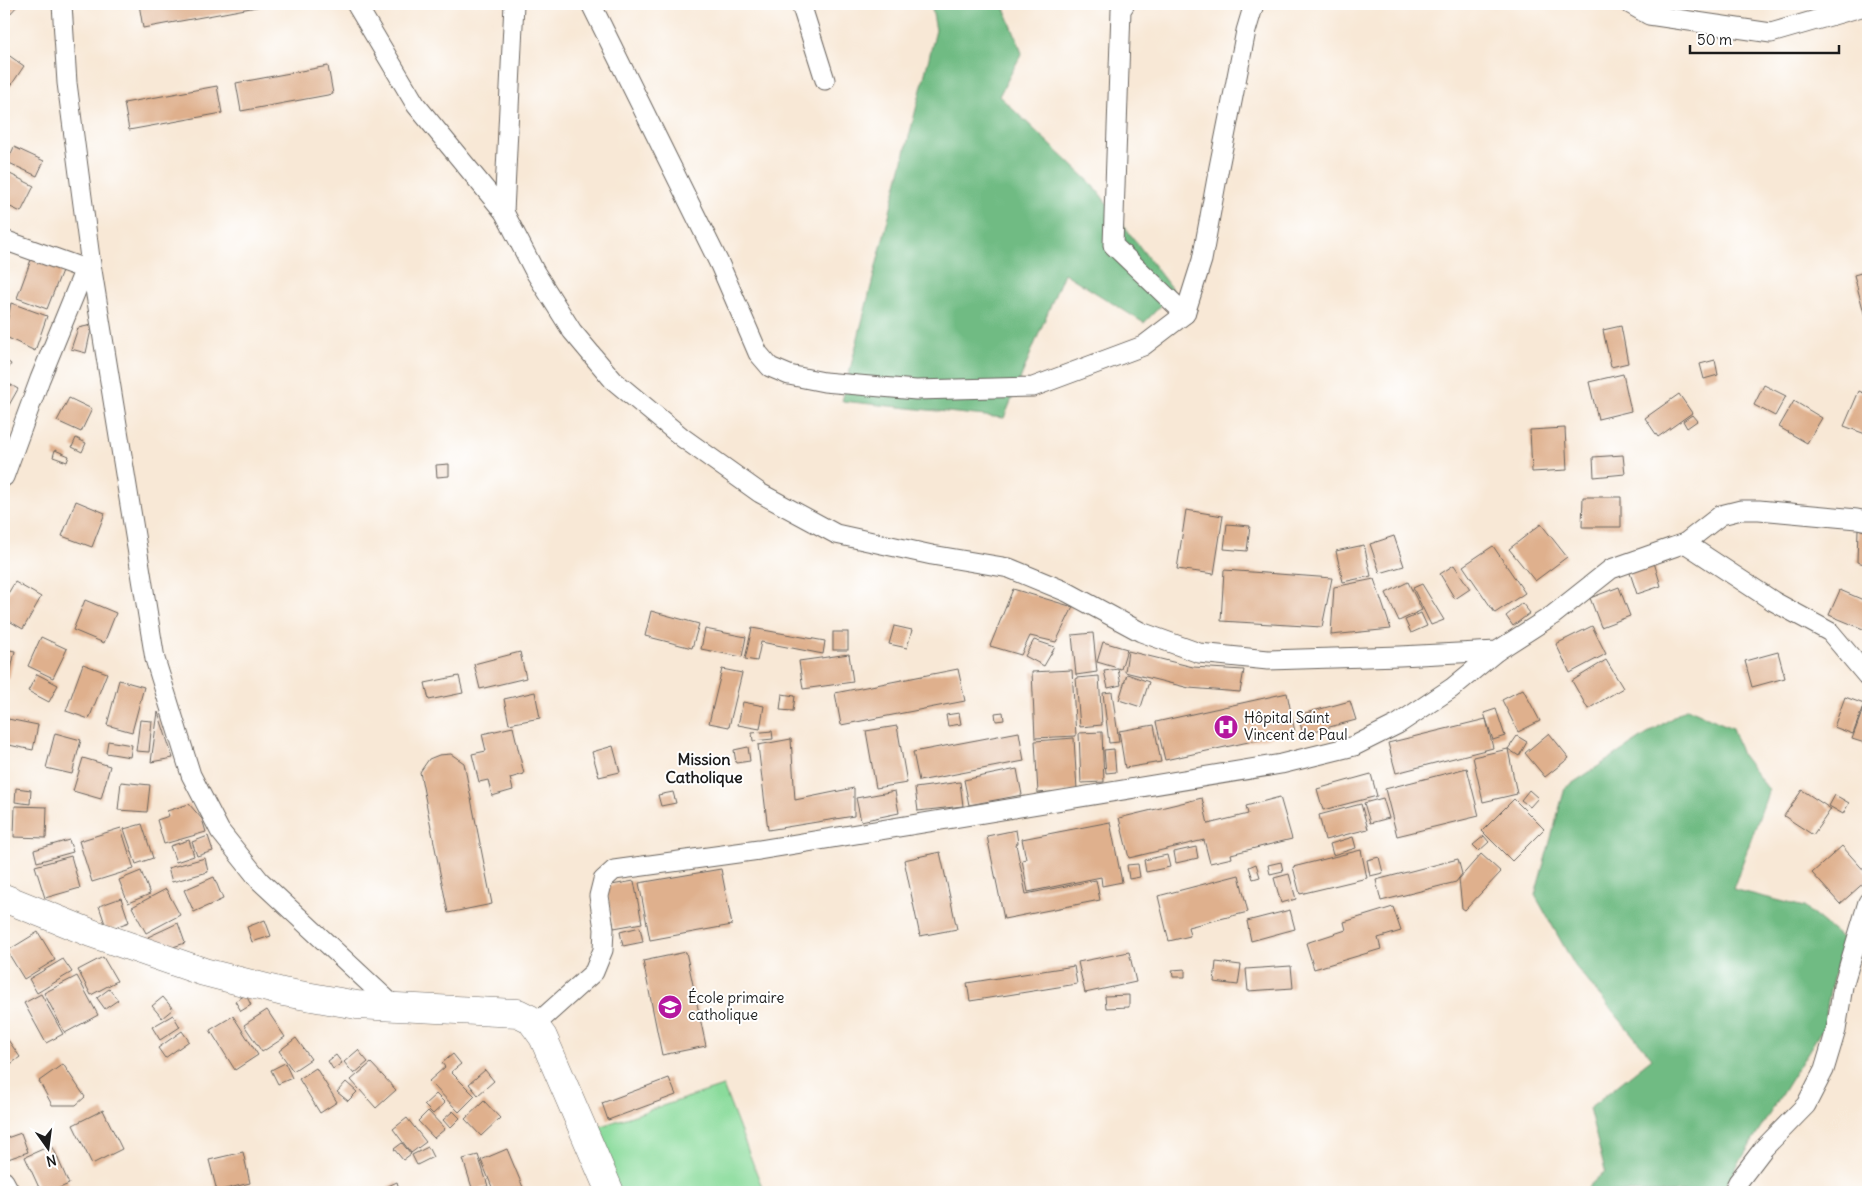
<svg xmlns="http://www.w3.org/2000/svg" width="1872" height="1196" font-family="Delius,sans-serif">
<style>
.green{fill:#8adb9b;stroke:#537c5c}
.forest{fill:#6fbb83;stroke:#466c50}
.building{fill:#dfb08d}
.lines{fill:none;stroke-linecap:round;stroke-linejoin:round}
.street-casing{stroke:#69635d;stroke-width:21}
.secondary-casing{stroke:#69635d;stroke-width:29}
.street{stroke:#fff;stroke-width:19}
.secondary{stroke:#fff;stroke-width:28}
.labels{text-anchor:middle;stroke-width:4;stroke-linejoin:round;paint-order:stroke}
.poi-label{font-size:15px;fill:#1c1c1c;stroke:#fff;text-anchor:start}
.neighbourhood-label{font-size:16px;font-weight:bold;fill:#1c1c1c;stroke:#fff}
</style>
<rect width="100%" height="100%" fill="#fff"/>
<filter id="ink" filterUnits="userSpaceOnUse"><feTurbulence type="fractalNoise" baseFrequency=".02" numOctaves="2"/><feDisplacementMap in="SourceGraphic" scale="10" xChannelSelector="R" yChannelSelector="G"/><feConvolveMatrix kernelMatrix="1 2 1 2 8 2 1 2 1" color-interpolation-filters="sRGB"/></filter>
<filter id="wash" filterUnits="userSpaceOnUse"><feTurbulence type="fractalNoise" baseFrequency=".0096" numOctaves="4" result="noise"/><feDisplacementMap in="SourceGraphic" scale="20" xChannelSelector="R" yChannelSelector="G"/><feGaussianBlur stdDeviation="1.12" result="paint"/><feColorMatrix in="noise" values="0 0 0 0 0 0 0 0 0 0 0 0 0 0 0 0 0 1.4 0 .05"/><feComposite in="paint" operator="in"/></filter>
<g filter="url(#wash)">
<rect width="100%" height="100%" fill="#f8e8d6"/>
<!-- green -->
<path class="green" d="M723,1086L764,1192H618L592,1129Z"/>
<!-- forest -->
<g class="forest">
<path d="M931,4H1003L1022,53L999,96L1093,185L1174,292L1144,323L1064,273L1004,418L842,401L936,30Z"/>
<path d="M1687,708L1732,728L1742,755L1769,790L1733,889L1804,907L1844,940L1830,990L1824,1026L1721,1192H1583L1605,1171L1589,1108L1652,1058L1575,966L1535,895L1565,788Z"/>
</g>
<g id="blocks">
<!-- building -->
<g class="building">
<path d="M4,4H19L8,16L4,13Z"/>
<path d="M139,4H267V5L143,28Z"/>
<path d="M4,52L24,66L4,96Z"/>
<path d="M328,66L333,94L241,111L236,83Z"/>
<path d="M217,86L222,113L129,130L124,103Z"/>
<path d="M14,147L44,161L37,176L7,162Z"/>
<path d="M4,171L34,186L21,212L4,204Z"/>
<path d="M32,257L63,268L47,309L17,298Z"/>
<path d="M1868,271V328L1854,275Z"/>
<path d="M11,303L47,316L35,351L4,336Z"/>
<path d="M92,325L86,353L71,349L78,328Z"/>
<path d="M1621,326L1628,363L1611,367L1603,330Z"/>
<path d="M4,359L11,364L4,376Z"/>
<path d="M1715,360L1718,375L1704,379L1700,364Z"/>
<path d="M1623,374L1631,411L1598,419L1589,382Z"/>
<path d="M4,381L18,389L4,414Z"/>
<path d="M1764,385L1786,396L1775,416L1754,405Z"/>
<path d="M1859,391L1868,395V435L1844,426Z"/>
<path d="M1679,394L1692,413L1658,437L1645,418Z"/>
<path d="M69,398L92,409L81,432L57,421Z"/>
<path d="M1794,401L1822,418L1807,443L1779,427Z"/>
<path d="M1692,415L1697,421L1687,428L1683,421Z"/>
<path d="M1565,428L1567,470L1532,472L1530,430Z"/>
<path d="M76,438L86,443L82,452L72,447Z"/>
<path d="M55,450L69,456L67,462L53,457Z"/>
<path d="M1623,455L1625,474L1594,477L1593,457Z"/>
<path d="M449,464V476L437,477L436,465Z"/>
<path d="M1583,497H1621V527H1582Z"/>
<path d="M76,501L105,513L92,547L62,536Z"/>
<path d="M1186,510L1223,516L1214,574L1177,569Z"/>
<path d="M1227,524L1250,526L1247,551L1224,549Z"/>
<path d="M1541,524L1567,557L1535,581L1509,549Z"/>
<path d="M1858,529L1868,532V565L1857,562Z"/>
<path d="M1394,536L1404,566L1380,573L1370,544Z"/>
<path d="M1364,545L1371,576L1343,582L1336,551Z"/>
<path d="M1493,546L1525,593L1495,613L1463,566Z"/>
<path d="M1653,559L1661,586L1637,594L1628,567Z"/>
<path d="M1454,565L1470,589L1455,599L1440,574Z"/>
<path d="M1224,570L1332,578L1322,627L1221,621Z"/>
<path d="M1374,579L1391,629L1331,635L1334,587Z"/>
<path d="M15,582L41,597L23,629L4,618V600Z"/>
<path d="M1408,582L1422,610L1399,621L1386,593Z"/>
<path d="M1422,584L1444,620L1431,625L1413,588Z"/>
<path d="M1619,587L1630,616L1601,627L1590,598Z"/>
<path d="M1013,589L1073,607L1056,642L1030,636L1021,655L990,646Z"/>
<path d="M1840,590L1868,602V631L1829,615Z"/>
<path d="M85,600L116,613L104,643L73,630Z"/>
<path d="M1522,603L1530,613L1513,626L1506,616Z"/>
<path d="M651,611L699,624L692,648L645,636Z"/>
<path d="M1421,613L1427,626L1411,633L1405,620Z"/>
<path d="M894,626L912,630L907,648L889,644Z"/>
<path d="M1592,626L1606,654L1570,673L1556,644Z"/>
<path d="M752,628L825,641L823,654L761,642L757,661L745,659Z"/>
<path d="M705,629L746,637L742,657L701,649Z"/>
<rect x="833" y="632" width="15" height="18"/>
<path d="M1093,633L1097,672L1076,675L1072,635Z"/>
<path d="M41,637L67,649L53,678L28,666Z"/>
<path d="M1034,640L1055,647L1044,666L1025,656Z"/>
<path d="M1103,642L1127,649L1121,669L1097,662Z"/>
<path d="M4,649L15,651L9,679L4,678Z"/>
<path d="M1128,651L1193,667L1244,670L1240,692L1189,688L1125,672Z"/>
<path d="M520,652L526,678L480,689L474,664Z"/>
<path d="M1778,652L1785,678L1752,687L1745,661Z"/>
<path d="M849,654L853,682L803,689L799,661Z"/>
<path d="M1606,660L1623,688L1588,709L1572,681Z"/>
<path d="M83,664L107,673L89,719L66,711Z"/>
<path d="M722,669L742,673L729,727L709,723Z"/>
<path d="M958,669L965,701L841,725L835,693Z"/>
<path d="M1118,669L1121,685L1108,688L1104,671Z"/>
<path d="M1072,670L1076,736L1035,738L1032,672Z"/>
<path d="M37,674L58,685L49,702L28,691Z"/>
<path d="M1127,674L1149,682L1141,707L1119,700Z"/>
<path d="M459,676L463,693L429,700L425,683Z"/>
<path d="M1099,676L1102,725L1080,727L1076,678Z"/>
<path d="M119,680L144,687L132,732L107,725Z"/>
<path d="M1523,689L1540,721L1518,732L1502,700Z"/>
<path d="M535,692L540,718L509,724L504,699Z"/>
<path d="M1112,692L1119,742L1109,743L1103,693Z"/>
<path d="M1287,693L1295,732L1165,760L1156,722Z"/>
<path d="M782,694L795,696L793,711L780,710Z"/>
<path d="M1845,697L1864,704L1853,734L1834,727Z"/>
<path d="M1350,701L1356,720L1303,734L1298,715Z"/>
<path d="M743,702L764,706L760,729L738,725Z"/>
<path d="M1496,709L1505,736L1493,740L1484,713Z"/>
<path d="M1863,709L1868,711V744L1852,739Z"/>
<path d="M158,712L173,758L151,762Z"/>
<path d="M1003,712L1004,720L996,721L995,713Z"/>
<path d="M959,713L961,724L948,726L946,715Z"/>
<path d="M8,719L38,725L33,750L4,744Z"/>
<path d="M1486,719L1493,748L1396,773L1388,743Z"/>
<path d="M140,720L152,721L149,752L136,751Z"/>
<path d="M1154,725L1161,762L1125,768L1119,731Z"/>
<path d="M897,726L907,783L876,788L866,731Z"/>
<path d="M513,727L524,774L510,778L513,790L492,796L488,780L479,782L472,754L486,751L482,734Z"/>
<path d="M772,731L773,739L753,741L752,733Z"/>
<path d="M1019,732L1024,761L919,781L913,752Z"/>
<path d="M1102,732L1104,782L1081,783L1079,733Z"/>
<path d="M55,733L81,740L72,774L46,768Z"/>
<path d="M1549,733L1569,758L1545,777L1525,753Z"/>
<path d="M1517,736L1527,742L1519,756L1508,749Z"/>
<path d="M1074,738L1077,790L1038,793L1035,741Z"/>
<path d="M791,739L795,800L854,788V816L768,830L758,745Z"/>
<path d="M108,741L132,745L130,757L106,753Z"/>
<path d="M613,746L620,772L599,777L592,752Z"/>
<path d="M748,747L750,761L736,763L734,750Z"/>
<path d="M1114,749L1116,772L1106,773L1104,750Z"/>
<path d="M1508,749L1517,794L1483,802L1473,757Z"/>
<path d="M451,754L464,763L492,904L448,913L420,772L429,759L439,755Z"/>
<path d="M83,758L110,766L101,799L73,791Z"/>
<path d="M1467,768L1479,816L1397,836L1385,789Z"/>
<path d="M1017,769L1022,795L969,805L964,780Z"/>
<path d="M1371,774L1377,796L1323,810L1317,789Z"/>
<path d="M121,782L150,785L147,812L118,810Z"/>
<path d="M960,782L963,806L918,811L915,788Z"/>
<path d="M16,788L31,790L30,804L15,802Z"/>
<path d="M1529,790L1538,798L1530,807L1521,800Z"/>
<path d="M1802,790L1831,809L1813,835L1784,816Z"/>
<path d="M895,791L899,813L861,821L856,798Z"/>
<path d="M673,792L676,803L661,806L658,795Z"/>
<path d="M1835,795L1849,803L1843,814L1829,806Z"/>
<path d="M1280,797L1292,839L1231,854L1232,858L1210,863L1204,840L1129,858L1119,818L1202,798L1208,824L1248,814L1246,806Z"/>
<path d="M1383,798L1389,818L1370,823L1364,803Z"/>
<path d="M1514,799L1544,829L1512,861L1482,831Z"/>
<path d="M189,804L202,819L206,832L164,844L157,820L169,816L167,811Z"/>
<path d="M1361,804L1368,829L1325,840L1319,815Z"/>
<path d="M15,806L47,807L46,838L14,837Z"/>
<path d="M1110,822L1122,882L1102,886L1101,877L1028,892L1022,860L1026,859L1022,839Z"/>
<path d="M142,824L153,858L136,864L124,829Z"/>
<path d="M121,828L134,869L92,882L79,841Z"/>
<path d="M1016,830L1018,843L1016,844L1026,894L1096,880L1100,900L1004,919L987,836Z"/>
<path d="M208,836L213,851L197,856L192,842Z"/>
<path d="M1484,836L1489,842L1479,851L1473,845Z"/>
<path d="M1353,837L1356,848L1333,855L1330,844Z"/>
<path d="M69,840L73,852L37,862L34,850Z"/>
<path d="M189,840L194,856L176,862L170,846Z"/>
<path d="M1842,846L1868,875V879L1840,904L1812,873Z"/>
<path d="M1196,847L1198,858L1176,863L1174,852Z"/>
<path d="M1361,850L1367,878L1300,894L1293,867Z"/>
<path d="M940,852L957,929L920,936L904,860Z"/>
<path d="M1481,854L1501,872L1465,910L1462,908L1459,879Z"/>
<path d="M1167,855L1170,867L1146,872L1144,860Z"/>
<path d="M71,856L80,888L45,898L35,866Z"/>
<path d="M1379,857L1383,873L1370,876L1367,860Z"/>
<path d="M205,858L208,872L172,882L168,868Z"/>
<path d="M1458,859L1462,874L1456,882L1381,901L1376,880Z"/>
<path d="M1281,862L1283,871L1270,874L1268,865Z"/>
<path d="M1138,864L1140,877L1129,879L1127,865Z"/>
<path d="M1256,864L1260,877L1253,879L1249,867Z"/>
<path d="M721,869L732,925L650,940L639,883Z"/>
<path d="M141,871L150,894L128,903L119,880Z"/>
<path d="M1289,874L1296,899L1281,903L1274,878Z"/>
<path d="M1239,875L1248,912L1188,927L1190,936L1169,941L1158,896Z"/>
<path d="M214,877L223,899L194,912L184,890Z"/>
<path d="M634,881L642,923L614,928L606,886Z"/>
<path d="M166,889L180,915L146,933L132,907Z"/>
<path d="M121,898L129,922L107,930L99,906Z"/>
<path d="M1393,907L1401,931L1378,938L1381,949L1314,969L1306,943L1346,930L1344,922Z"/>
<path d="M1290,910L1295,929L1251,941L1247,921Z"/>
<path d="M265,920L271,936L252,942L247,927Z"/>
<path d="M178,923L185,943L164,950L152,946L148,937Z"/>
<path d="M640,927L643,942L623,946L620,932Z"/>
<path d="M38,932L55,960L24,979L7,951Z"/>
<path d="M686,952L706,1046L662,1055L643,961Z"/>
<path d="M1129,952L1136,982L1085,993L1078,962Z"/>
<path d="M103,957L117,981L91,995L78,970Z"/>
<path d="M63,959L72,972L37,993L29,979Z"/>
<path d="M1216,962L1241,965L1238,985L1214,982Z"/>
<path d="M1074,966L1077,984L970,1001L967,983Z"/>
<path d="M1291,966L1293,988L1248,991L1246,969Z"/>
<path d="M1185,969V977H1173L1172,970Z"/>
<path d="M77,976L98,1015L65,1033L44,993Z"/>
<path d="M109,989L118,1000L105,1009L97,998Z"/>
<path d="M41,994L63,1034L46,1043L24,1003Z"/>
<path d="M246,995L251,1005L241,1011L235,1001Z"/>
<path d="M1129,995V1007L1106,1008L1105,996Z"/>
<path d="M163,997L173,1009L162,1018L152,1006Z"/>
<path d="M267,1010L285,1037L262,1052L244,1025Z"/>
<path d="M173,1015L180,1027L160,1040L152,1027Z"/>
<path d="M233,1016L258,1055L235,1070L210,1030Z"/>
<path d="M182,1031L189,1041L165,1058L158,1048Z"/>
<path d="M6,1037L20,1057L4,1069V1039Z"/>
<path d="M296,1038L311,1059L293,1071L279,1051Z"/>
<path d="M358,1050L368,1062L354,1074L344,1062Z"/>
<path d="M453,1054L461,1064L451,1072L475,1096L459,1112L429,1081L445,1067L442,1063Z"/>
<path d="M336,1055L342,1063L333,1069L328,1061Z"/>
<path d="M285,1063L292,1078L278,1084L271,1070Z"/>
<path d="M371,1063L396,1090L376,1108L351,1080Z"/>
<path d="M63,1064L85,1097L76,1105H52L39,1081Z"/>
<path d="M316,1068L337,1102L320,1113L299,1079Z"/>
<path d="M485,1070L494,1081L478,1095L469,1084Z"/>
<path d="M669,1078L676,1095L608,1120L602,1103Z"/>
<path d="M346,1082L357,1092L348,1101L337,1092Z"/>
<path d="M436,1094L445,1103L433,1114L424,1105Z"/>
<path d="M484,1101L500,1118L481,1136L465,1119Z"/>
<path d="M103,1110L122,1149L92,1164L73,1125Z"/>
<path d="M428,1111L445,1129L434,1138L418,1121Z"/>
<path d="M453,1111L460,1118L450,1128L443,1120Z"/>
<path d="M407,1118L426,1142L411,1153L393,1129Z"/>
<path d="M21,1133L28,1152L8,1159L4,1149V1139Z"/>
<path d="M402,1143L411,1154L403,1160L394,1149Z"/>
<path d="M52,1145L69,1184L50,1192H41L25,1157Z"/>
<path d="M428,1147L433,1157L417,1165L412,1155Z"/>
<path d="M507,1149L525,1192H494L481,1160Z"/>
<path d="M243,1152L250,1183L217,1191L209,1160Z"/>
<path d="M478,1155L488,1186L473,1191L463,1159Z"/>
<path d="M397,1182L400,1192H390L388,1186Z"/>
</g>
</g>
</g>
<g filter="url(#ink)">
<use href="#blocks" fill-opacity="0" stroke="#69635d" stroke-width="1"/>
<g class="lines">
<defs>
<g id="street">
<path d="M62,4L67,83L90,258L155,659L191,775L220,831L260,881L396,1008"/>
<path d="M356,4L416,105L504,212L535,272L572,331L613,380L683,438L760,493L836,534L932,555L1009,568L1067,592L1141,632L1199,653L1268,660L1400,656L1497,651L1553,615L1611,569L1685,543L1721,515L1741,510H1759L1857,519L1868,521"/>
<path d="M591,4L720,265L758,353L770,367L789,375L824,382L916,390L1033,387L1143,346L1185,314L1202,260L1219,167L1246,31L1254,4"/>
<path d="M801,4L825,80"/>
<path d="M1125,4L1121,10L1113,245L1185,314"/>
<path d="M1630,4L1649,15L1771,33L1868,5"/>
<path d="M504,212L514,4"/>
<path d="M4,240L85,269"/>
<path d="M4,477L40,379L89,259"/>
<path d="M1685,543L1773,601L1830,632L1868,677"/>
<path d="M535,1025L594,972L603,950L604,929L599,896L603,880L614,870L759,850L1281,764L1354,746L1398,724L1452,688L1497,651"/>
<path d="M4,1181L10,1192"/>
<path d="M1733,1192L1738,1182L1764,1148L1806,1105L1824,1070L1836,1030L1843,986L1868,902"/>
</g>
<path id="secondary" d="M4,898L91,933L204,972L283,992L357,1005L518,1013L530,1019L543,1037L610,1192"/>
</defs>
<!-- street casing -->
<use href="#street" class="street-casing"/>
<!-- secondary casing -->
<use href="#secondary" class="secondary-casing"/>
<!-- street -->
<use href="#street" class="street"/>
<!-- secondary -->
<use href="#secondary" class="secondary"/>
</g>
</g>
<!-- icons -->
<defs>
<symbol id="hospital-disc" viewBox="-11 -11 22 22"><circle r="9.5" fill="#b5179e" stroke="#fff"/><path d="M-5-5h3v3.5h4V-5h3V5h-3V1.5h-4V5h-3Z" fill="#fff"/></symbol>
<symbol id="school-disc" viewBox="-11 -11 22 22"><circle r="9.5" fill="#b5179e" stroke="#fff"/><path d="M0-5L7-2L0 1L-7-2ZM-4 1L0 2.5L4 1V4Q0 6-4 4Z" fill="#fff"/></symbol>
</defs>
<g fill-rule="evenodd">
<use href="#hospital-disc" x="1212" y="713" width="28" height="28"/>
<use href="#school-disc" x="656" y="993" width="28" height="28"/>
</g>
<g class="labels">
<!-- poi labels -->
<g class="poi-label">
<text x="1244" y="723">Hôpital Saint<tspan x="1244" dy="17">Vincent de Paul</tspan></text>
<text x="688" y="1003">École primaire<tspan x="688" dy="17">catholique</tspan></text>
</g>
<!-- neighbourhood labels -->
<g class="neighbourhood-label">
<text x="704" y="765">Mission<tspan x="704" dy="18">Catholique</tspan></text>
</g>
</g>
<!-- margin -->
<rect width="1872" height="1196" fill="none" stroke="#fff" stroke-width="20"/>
<!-- north arrow -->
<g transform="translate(48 1148) rotate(166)" stroke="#ffffff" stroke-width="4" paint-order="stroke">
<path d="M0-4L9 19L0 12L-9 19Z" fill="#1c1c1c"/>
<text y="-8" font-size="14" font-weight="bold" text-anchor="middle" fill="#1c1c1c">N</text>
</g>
<!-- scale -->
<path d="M1690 45v8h149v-8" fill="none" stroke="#1c1c1c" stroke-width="2.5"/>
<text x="1697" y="45" font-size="15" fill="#1c1c1c" stroke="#ffffff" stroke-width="4" paint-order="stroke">50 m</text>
</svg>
